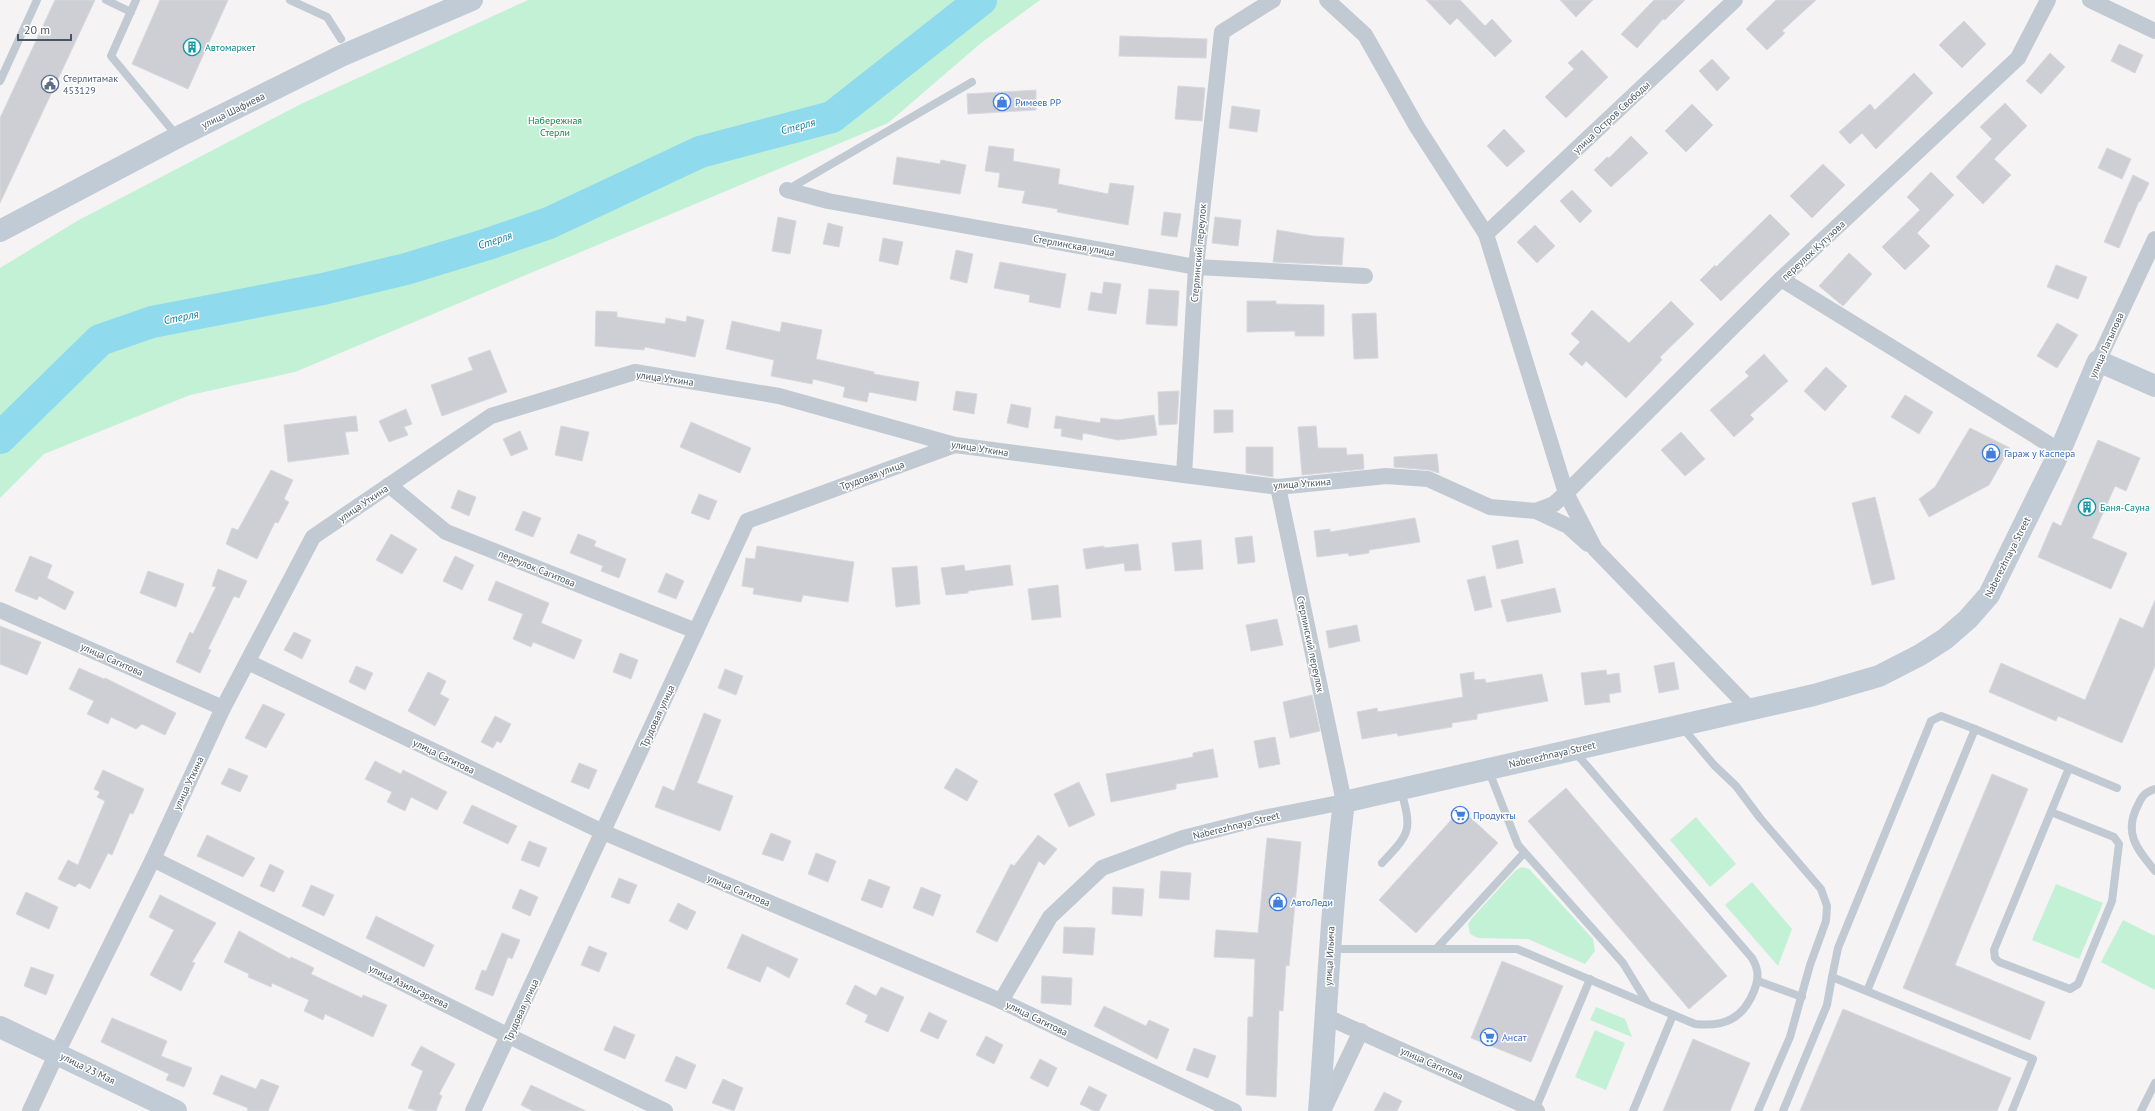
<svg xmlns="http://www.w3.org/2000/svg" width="2155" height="1111" font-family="'PT Sans',sans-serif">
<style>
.green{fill:#c3f1d5}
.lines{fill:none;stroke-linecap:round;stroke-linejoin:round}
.river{stroke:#90daee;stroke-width:32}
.building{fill:#cdcfd5;stroke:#d7d9de}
.lane{stroke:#c1cad2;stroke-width:8}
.street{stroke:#c1cad2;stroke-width:16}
.secondary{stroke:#c1cbd6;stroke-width:22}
.labels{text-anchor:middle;stroke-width:3;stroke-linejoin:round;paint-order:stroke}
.culture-label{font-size:10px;fill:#0d838f;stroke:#fff;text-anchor:start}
.service-label{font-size:10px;fill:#4e5e75;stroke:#fff;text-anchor:start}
.shop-label{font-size:10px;fill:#366cbe;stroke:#fff;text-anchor:start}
.street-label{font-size:10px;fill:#4a5661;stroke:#fff}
.park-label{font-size:10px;fill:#17864f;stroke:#fff}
.water-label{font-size:11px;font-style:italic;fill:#0c7c9b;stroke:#fff}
</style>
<rect width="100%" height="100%" fill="#f5f3f3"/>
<!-- green -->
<g class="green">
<path d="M528,0H1040L981,43L888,123L295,372L190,395L44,454L0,498V268L77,221L301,104Z"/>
<path d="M1696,817L1736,864L1710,887L1670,840Z"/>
<path d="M1522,867L1529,869L1593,939L1595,951L1585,964L1528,939L1478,938L1470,934L1468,924L1472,918L1515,871Z"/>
<path d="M1752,882L1792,929L1778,966L1725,905Z"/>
<path d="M2056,884L2103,903L2079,959L2032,940Z"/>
<path d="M2123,920L2155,936V990L2101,962Z"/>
<path d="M1596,1007L1625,1019L1632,1037L1590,1020Z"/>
<path d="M1595,1030L1625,1043L1606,1090L1575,1077Z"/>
</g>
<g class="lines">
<!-- river -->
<path class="river" d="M0,438L100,340L152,322L323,289L406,269L488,244L549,223L700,152L832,117L981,0"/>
</g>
<!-- building -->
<g class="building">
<path d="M55,0H95L0,203V118Z"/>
<path d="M160,0H228L188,89L132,64Z"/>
<path d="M1426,0H1460L1485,26L1492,19L1512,41L1495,57L1457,18L1450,25Z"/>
<path d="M1560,0H1593L1576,17Z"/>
<path d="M1654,0H1685L1665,20L1663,19L1637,48L1621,34Z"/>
<path d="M1776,0H1816L1782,31L1785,33L1767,50L1746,29Z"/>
<path d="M1964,21L1986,44L1962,68L1939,45Z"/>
<path d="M1120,36L1207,39L1206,58L1119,56Z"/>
<path d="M2119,44L2143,55L2135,73L2111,61Z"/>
<path d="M1582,50L1608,77L1566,118L1545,97L1574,69L1568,63Z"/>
<path d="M2050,53L2065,67L2041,94L2026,81Z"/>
<path d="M1712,59L1730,78L1717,91L1699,71Z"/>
<path d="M1914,73L1933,93L1876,149L1862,133L1850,144L1839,132L1870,104L1875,110Z"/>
<path d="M1178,86L1205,88L1202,121L1175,119Z"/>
<path d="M1036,90V110L968,114L967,94Z"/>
<path d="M2005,103L2027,126L1994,159L2011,175L1983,204L1956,177L1992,139L1980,127Z"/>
<path d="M1692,104L1713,125L1686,152L1665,131Z"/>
<path d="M1232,106L1260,110L1257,132L1229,128Z"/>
<path d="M1504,129L1525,151L1507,167L1487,146Z"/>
<path d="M1631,136L1648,153L1611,187L1594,170L1607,157L1609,158Z"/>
<path d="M989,146L1014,149L1013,161L1060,169L1058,184L1108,194L1110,183L1134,186L1128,225L1057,212L1058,209L1022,203L1025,191L998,187L1000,173L985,171Z"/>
<path d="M2107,148L2131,159L2122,179L2098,168Z"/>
<path d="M897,157L940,164L941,160L966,165L960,194L893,184Z"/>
<path d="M1823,164L1845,185L1812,218L1790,196Z"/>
<path d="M1931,172L1954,195L1917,233L1930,246L1905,270L1882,247L1920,210L1907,197Z"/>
<path d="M2133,175L2149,183L2140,202L2139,201L2119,248L2104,242Z"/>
<path d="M1572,190L1592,211L1580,223L1560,201Z"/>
<path d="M1164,212L1181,214L1177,237L1161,235Z"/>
<path d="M1770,214L1790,234L1721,301L1700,280L1715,265L1716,267Z"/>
<path d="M778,217L796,221L790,254L772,251Z"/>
<path d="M1215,217L1241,220L1238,246L1212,243Z"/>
<path d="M828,223L843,227L839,247L823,244Z"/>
<path d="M1535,225L1555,246L1537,263L1517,242Z"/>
<path d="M1277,230L1313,236L1344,238L1342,265L1273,262Z"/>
<path d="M883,238L903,242L898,265L879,261Z"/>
<path d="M956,250L973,254L967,283L950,279Z"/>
<path d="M1849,253L1872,274L1843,306L1819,286Z"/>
<path d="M1000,262L1066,274L1060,308L1029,302L1030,295L994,288Z"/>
<path d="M2056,265L2087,277L2078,299L2047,287Z"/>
<path d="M1104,282L1121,284L1116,314L1088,310L1091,292L1102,294Z"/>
<path d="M1149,289L1179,291L1177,326L1146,324Z"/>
<path d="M1247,301H1276V304L1324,305V336H1295V331L1247,332Z"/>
<path d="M1671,301L1694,324L1660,357L1662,360L1626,398L1586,361L1582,366L1569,354L1580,342L1571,334L1592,310L1629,343Z"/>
<path d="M596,311L617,312V317L665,324L666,318L686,322L687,316L704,320L695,357L645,347L644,350L595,346Z"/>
<path d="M1376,313L1378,358L1354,359L1352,314Z"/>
<path d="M732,321L780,332L782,322L822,330L816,359L874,372V374L919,382L916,401L869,392L867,402L843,397L845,387L813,379L812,384L771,376L774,360L726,349Z"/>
<path d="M2057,323L2078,335L2057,368L2037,356Z"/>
<path d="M490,350L507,392L442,416L431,385L473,370L468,358Z"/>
<path d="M1764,354L1788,381L1750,415L1754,419L1734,437L1710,410L1749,376L1745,372Z"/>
<path d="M1826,367L1847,386L1825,411L1804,391Z"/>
<path d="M956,391L977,394L974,414L953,410Z"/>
<path d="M1179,391L1177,424L1159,425L1158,392Z"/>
<path d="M1905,395L1933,412L1919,434L1891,417Z"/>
<path d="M1011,404L1031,408L1028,428L1007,423Z"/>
<path d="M406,409L412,424L404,427L408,435L389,442L379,421Z"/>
<path d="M1214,410H1233V432L1214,433Z"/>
<path d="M1154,415L1157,435L1118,440L1083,433L1082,440L1061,436L1062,429L1054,428L1056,416L1100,423L1101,418L1117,420Z"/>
<path d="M356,416L358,431L345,432L349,454L288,462L284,425Z"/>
<path d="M691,422L751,448L740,473L680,447Z"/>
<path d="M561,426L589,432L582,461L555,455Z"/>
<path d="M1316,426L1318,448H1346L1347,455L1363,454L1364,469L1302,475L1298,427Z"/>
<path d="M1970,428L2010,448L1989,485L1929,517L1919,499L1935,487Z"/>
<path d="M520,431L528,449L511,456L503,439Z"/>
<path d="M1681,432L1705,459L1685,476L1661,450Z"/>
<path d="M2098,440L2140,458L2126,491L2115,486L2092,538L2127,553L2111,589L2038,557L2053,522L2061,526Z"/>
<path d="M1246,447H1273V477L1246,473Z"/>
<path d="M1437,454L1439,473L1429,470L1394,467V457Z"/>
<path d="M271,470L293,480L284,499L289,502L278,523L275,522L257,559L226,544L232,528L238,530Z"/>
<path d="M458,490L476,497L469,516L451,508Z"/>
<path d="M699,494L717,501L709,520L691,513Z"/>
<path d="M1875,497L1895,579L1872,585L1852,503Z"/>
<path d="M523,511L541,518L533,537L515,530Z"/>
<path d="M1415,518L1420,542L1369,550V553L1349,556L1348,553L1317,557L1314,531L1330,529V532Z"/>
<path d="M391,534L417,549L402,574L376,560Z"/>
<path d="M578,534L596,541L594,546L626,559L619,578L601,571L603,566L570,553Z"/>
<path d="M1252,536L1255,562L1238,564L1235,538Z"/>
<path d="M1201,540L1203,569L1175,571L1172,543Z"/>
<path d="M1518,540L1523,563L1497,569L1492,546Z"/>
<path d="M1138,544L1141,570L1125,571L1124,563L1086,569L1083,549L1104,546V548Z"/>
<path d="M757,546L854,562L848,602L803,595L801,602L753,594L754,588L742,586L746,558L755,559Z"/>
<path d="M30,556L52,565L47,578L74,592L65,610L39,596L37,600L15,591Z"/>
<path d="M455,556L474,565L462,590L443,581Z"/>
<path d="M964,565L965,571L1010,565L1013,585L968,591V593L946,595L941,568Z"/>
<path d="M917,566L920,604L896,607L892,568Z"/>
<path d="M218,569L247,581L239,598L234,596L208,649L211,650L200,673L176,662L190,632L193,634L216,587L212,586Z"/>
<path d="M148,571L184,584L176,607L140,593Z"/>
<path d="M666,573L684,581L676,599L658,592Z"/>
<path d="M1485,576L1492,607L1475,611L1467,580Z"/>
<path d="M496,581L549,603L541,623L582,640L574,659L533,642L531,647L513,639L523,614L488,600Z"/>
<path d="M1058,585L1061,617L1032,620L1028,589Z"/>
<path d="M1555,588L1561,612L1507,622L1501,600Z"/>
<path d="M2155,600V666L2122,743L2058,716L2056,721L1989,692L2001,663L2085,700L2120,618L2143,628Z"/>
<path d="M1277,619L1283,645L1251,651L1246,625Z"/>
<path d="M1357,625L1360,641L1329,648L1326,631Z"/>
<path d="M0,626L41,642L27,675L0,664Z"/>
<path d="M294,632L311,640L302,659L284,650Z"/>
<path d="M620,653L638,660L631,679L613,672Z"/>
<path d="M1674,662L1679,689L1659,693L1654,666Z"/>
<path d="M356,666L373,673L365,690L349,682Z"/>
<path d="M79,668L104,679L105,678L176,713L165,735L142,724L136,729L111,717L108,724L87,714L94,701L69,689Z"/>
<path d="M725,669L743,676L736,695L718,688Z"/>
<path d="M1606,670L1607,675L1619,673L1621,692L1609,694L1610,702L1585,705L1581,673Z"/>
<path d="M428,672L446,681L440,694L449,699L435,726L408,711Z"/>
<path d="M1474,672V680L1485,679L1486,683L1542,674L1548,701L1477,714V719L1452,723V727L1398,736L1397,733L1362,739L1357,712L1377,708L1378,712L1463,697L1460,674Z"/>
<path d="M1312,695L1320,731L1290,738L1283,702Z"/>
<path d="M263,704L285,714L266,748L245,738Z"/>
<path d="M704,713L721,720L697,783L733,796L720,831L655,807L663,786L674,791Z"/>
<path d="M495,716L511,724L501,743L497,741L493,748L481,742Z"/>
<path d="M1275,737L1280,764L1259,768L1254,741Z"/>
<path d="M1213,749L1218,777L1176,784V789L1111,802L1106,774L1193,757V753Z"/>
<path d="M375,761L401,774L403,770L447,792L437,810L411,797L405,811L387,802L392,792L365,779Z"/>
<path d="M579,763L597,770L589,789L571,782Z"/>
<path d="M229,768L248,776L240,792L221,784Z"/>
<path d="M956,768L978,781L967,801L944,788Z"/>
<path d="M103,770L144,789L133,814L130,813L112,855L108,853L90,889L79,883L75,887L58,879L68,860L78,865L105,801L97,797L100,792L94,789Z"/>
<path d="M1992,774L2028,789L1955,965L2045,1002L2030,1040L1903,988Z"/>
<path d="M1079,782L1095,815L1069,827L1054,794Z"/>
<path d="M1566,788L1727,976L1689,1009L1528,821Z"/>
<path d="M472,805L517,826L508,844L463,823Z"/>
<path d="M1461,809L1498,843L1416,933L1379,900Z"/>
<path d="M771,833L791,841L783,861L762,854Z"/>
<path d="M207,835L255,858L243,877L197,856Z"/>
<path d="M1038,835L1057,849L1044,865L1039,861L997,942L976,932L1011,864L1014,866Z"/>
<path d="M1267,838L1301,842L1289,966L1286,965L1283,1011L1279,1010L1276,1097L1246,1095L1248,1017H1253L1255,959L1214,957L1216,930L1258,933Z"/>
<path d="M529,841L547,848L539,867L521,860Z"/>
<path d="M816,853L836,861L828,882L808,874Z"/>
<path d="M270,864L284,871L274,892L260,886Z"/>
<path d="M1161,871L1191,873L1189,900L1159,898Z"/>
<path d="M619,878L637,885L629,904L611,897Z"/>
<path d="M869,879L890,887L882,908L861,900Z"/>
<path d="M311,885L334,895L324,916L302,906Z"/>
<path d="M921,887L941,895L933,916L913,908Z"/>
<path d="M1113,887L1144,889L1142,916L1112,914Z"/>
<path d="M520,889L538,897L530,916L512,908Z"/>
<path d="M26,892L58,907L49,929L16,914Z"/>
<path d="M160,895L216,923L192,962L195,963L181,991L150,975L174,930L149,917Z"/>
<path d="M678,903L696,912L687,930L669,921Z"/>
<path d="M376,916L434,945L424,967L366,938Z"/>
<path d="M1064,927L1095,928L1093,955L1063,953Z"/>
<path d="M239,931L290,959L291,957L314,968L311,974L362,998L363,995L387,1005L373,1037L325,1014L323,1020L304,1011L309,1000L272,983L271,987L248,977L249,974L224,962Z"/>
<path d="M502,933L520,940L512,959L508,957L493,996L475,989L482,970L486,971Z"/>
<path d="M742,934L798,959L789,978L767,966L760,982L727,968Z"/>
<path d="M589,946L607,953L599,972L581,965Z"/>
<path d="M1502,961L1563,986L1531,1062L1471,1038Z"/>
<path d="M31,967L54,975L46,995L24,986Z"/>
<path d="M1042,976L1072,978L1071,1005L1041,1003Z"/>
<path d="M855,985L876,996L881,987L904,997L888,1032L865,1022L868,1015L846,1004Z"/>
<path d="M1104,1006L1146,1026L1149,1020L1169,1029L1157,1059L1094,1026Z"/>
<path d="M1843,1009L2011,1078L1997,1111H1800Z"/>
<path d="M929,1012L947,1021L938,1039L920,1031Z"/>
<path d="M112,1018L167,1041L161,1056L192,1068L184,1087L166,1080L169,1074L101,1042Z"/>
<path d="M614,1026L635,1035L625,1059L604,1050Z"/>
<path d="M986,1036L1003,1045L994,1064L976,1055Z"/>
<path d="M1693,1039L1750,1063L1730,1111H1663Z"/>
<path d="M421,1046L455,1064L439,1094L442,1096L436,1111H417L408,1108L423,1071L411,1065Z"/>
<path d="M1194,1048L1216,1056L1208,1078L1186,1070Z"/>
<path d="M676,1056L696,1065L686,1089L665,1081Z"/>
<path d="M1040,1059L1057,1068L1048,1087L1030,1078Z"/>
<path d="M221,1075L256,1089L261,1079L279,1086L268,1111H247L248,1108L213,1094Z"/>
<path d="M723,1079L743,1088L734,1111L712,1103Z"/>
<path d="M531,1085L586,1111H533L521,1105Z"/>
<path d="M1089,1086L1107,1095L1099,1111H1094L1080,1104Z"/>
<path d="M1384,1092L1402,1101L1397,1111H1374Z"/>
</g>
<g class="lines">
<!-- lane -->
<g class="lane">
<path d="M106,0L131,12"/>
<path d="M136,0L111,56L178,137"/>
<path d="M290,0L327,17L341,39"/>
<path d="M0,81L37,0"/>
<path d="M787,190L972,82"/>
<path d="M1682,727L1714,765L1736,786L1760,818L1821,889L1827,906L1826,921L1810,965L1790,1037L1758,1111"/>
<path d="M1488,769L1518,845L1623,963L1648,1004"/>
<path d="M2155,789C2145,792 2142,796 2138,805C2123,833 2137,849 2155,871"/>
<path d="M2051,812L2114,837L2119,844L2112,901L2078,984L2070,989L1999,962L1995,958L1994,950L2069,768"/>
<path d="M1382,863C1411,832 1412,831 1401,790"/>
<path d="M1437,948L1524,853"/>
<path d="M1330,949H1517L1695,1024C1724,1027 1743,1019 1754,991C1759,978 1759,970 1752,958L1575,752"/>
<path d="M1832,977L1838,948L1931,721L1941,716L1975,729"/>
<path d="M1758,981L1802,997"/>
<path d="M1867,991L1975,729L2117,788"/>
<path d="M1535,1110L1590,979"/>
<path d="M1633,1111L1673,1015"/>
<path d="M1783,1111L1827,1005L1832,977L2033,1059L2012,1111"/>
<path d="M2141,1111L2155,1083"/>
</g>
<!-- street -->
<g class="street">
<path d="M1327,0L1365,35L1417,127L1486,234L1566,493L1595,549L1750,709"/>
<path d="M2090,0L2155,31"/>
<path d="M787,190L828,201L1196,267L1365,276"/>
<path d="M1486,234L1735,0"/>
<path d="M1781,279L2060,451"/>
<path d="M2098,361L2155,239"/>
<path d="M1184,475L1196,267L1222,32L1273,0"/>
<path d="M389,485L446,532L696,631"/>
<path d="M1536,511L1568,526L1588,544"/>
<path d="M0,610L223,708"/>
<path d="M248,662L603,832L1001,1001L1234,1111"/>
<path d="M153,859L509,1036L665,1111"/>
<path d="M1001,1001L1050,917L1102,868L1183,838L1258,819L1344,802L1278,487"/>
<path d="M1327,1017L1537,1111"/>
<path d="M30,1111L57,1053L153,859L223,708L313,537L491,416L635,372L779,396L955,445L1184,475L1278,487L1386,476L1428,479L1490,507L1536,511L1554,504L1566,493L1781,279L2018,58L2048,0"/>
<path d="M473,1111L747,521L955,445"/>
<path d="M1323,1111L1361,1031"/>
</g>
<!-- secondary -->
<g class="secondary">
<path d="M0,231L178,137L341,56L472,0"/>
<path d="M0,1027L176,1111"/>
<path d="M1319,1111C1327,1008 1331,905 1344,802L1814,695L1879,676L1920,655L1945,639L1968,619L1989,595L2060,451L2098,361L2155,386"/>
</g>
</g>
<!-- icons -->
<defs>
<symbol id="building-ring" viewBox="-11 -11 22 22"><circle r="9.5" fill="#fff" stroke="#0f9aa8" stroke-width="1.5"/><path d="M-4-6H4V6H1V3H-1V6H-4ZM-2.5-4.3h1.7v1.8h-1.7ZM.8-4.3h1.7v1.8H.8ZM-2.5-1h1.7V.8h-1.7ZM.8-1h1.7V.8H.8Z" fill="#0f9aa8"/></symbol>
<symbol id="civic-ring" viewBox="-11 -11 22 22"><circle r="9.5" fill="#fff" stroke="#5c6f8a" stroke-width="1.5"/><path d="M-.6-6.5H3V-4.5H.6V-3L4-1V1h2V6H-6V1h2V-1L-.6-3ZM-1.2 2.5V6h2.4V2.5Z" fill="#5c6f8a"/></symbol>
<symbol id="shop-ring" viewBox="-11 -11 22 22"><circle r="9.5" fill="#fff" stroke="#3f7fe0" stroke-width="1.5"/><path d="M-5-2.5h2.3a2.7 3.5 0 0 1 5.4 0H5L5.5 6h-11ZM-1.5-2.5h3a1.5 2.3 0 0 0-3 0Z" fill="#3f7fe0"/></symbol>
<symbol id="supermarket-ring" viewBox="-11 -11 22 22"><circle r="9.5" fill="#fff" stroke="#3f7fe0" stroke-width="1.5"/><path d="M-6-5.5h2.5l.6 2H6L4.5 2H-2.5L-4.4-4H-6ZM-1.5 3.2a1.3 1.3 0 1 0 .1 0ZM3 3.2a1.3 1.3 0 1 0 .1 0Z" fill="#3f7fe0"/></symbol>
</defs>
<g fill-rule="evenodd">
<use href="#building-ring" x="182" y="37" width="20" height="20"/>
<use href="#civic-ring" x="40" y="74" width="20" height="20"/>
<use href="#shop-ring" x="992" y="92" width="20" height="20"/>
<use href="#shop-ring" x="1981" y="443" width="20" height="20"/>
<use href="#building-ring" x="2077" y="497" width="20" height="20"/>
<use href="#supermarket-ring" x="1450" y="805" width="20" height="20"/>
<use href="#shop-ring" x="1268" y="892" width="20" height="20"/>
<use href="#supermarket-ring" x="1479" y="1027" width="20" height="20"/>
</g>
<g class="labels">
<!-- culture labels -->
<g class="culture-label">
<text x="205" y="51">Автомаркет</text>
<text x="2100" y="511">Баня-Сауна</text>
</g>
<!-- service labels -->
<g class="service-label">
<text x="63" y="82">Стерлитамак<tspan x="63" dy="12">453129</tspan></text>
</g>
<!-- shop labels -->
<g class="shop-label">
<text x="1015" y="106">Римеев РР</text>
<text x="2004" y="457">Гараж у Каспера</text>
<text x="1473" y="819">Продукты</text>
<text x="1291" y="906">АвтоЛеди</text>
<text x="1502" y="1041">Ансат</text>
</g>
<!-- street labels -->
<g class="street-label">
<text transform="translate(233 110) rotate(-26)" y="4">улица Шафиева</text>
<text transform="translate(1611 117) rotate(-43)" y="4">улица Остров Свободы</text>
<text transform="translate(1074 245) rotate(10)" y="4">Стерлинская улица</text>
<text transform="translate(1813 250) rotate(-43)" y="4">переулок Кутузова</text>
<text transform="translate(1198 253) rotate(-85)" y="4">Стерлинский переулок</text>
<text transform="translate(2106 345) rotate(-66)" y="4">улица Латыпова</text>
<text transform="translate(665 378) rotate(8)" y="4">улица Уткина</text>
<text transform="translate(980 448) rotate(9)" y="4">улица Уткина</text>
<text transform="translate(872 475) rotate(-20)" y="4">Трудовая улица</text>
<text transform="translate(1302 483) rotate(-4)" y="4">улица Уткина</text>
<text transform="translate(363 503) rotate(-34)" y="4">улица Уткина</text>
<text transform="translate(2007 557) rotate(-63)" y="4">Naberezhnaya Street</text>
<text transform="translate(537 568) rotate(22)" y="4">переулок Сагитова</text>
<text transform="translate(1311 644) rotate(78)" y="4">Стерлинский переулок</text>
<text transform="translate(112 659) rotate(24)" y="4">улица Сагитова</text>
<text transform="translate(657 716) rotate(-65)" y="4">Трудовая улица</text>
<text transform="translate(1552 754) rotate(-13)" y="4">Naberezhnaya Street</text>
<text transform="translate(444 756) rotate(26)" y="4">улица Сагитова</text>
<text transform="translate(188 783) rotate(-65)" y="4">улица Уткина</text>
<text transform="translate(1236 825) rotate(-14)" y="4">Naberezhnaya Street</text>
<text transform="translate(739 890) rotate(23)" y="4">улица Сагитова</text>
<text transform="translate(1329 956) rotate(-87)" y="4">улица Ильича</text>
<text transform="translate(409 986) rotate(26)" y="4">улица Азильгареева</text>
<text transform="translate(521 1010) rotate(-65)" y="4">Трудовая улица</text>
<text transform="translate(1037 1018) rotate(26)" y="4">улица Сагитова</text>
<text transform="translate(1432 1063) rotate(24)" y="4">улица Сагитова</text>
<text transform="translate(88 1068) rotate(26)" y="4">улица 23 Мая</text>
</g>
<!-- park labels -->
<g class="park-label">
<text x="555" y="124">Набережная<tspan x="555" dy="12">Стерли</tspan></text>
</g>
<!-- water labels -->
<g class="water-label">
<text transform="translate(798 126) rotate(-15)" y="4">Стерля</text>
<text transform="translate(495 240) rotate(-18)" y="4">Стерля</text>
<text transform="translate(181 317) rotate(-11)" y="4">Стерля</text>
</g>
</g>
<!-- scale -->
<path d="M18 34v6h53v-6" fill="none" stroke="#4a5661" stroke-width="2"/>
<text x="24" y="34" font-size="12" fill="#4a5661" stroke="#ffffff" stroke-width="3" paint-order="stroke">20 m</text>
</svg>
